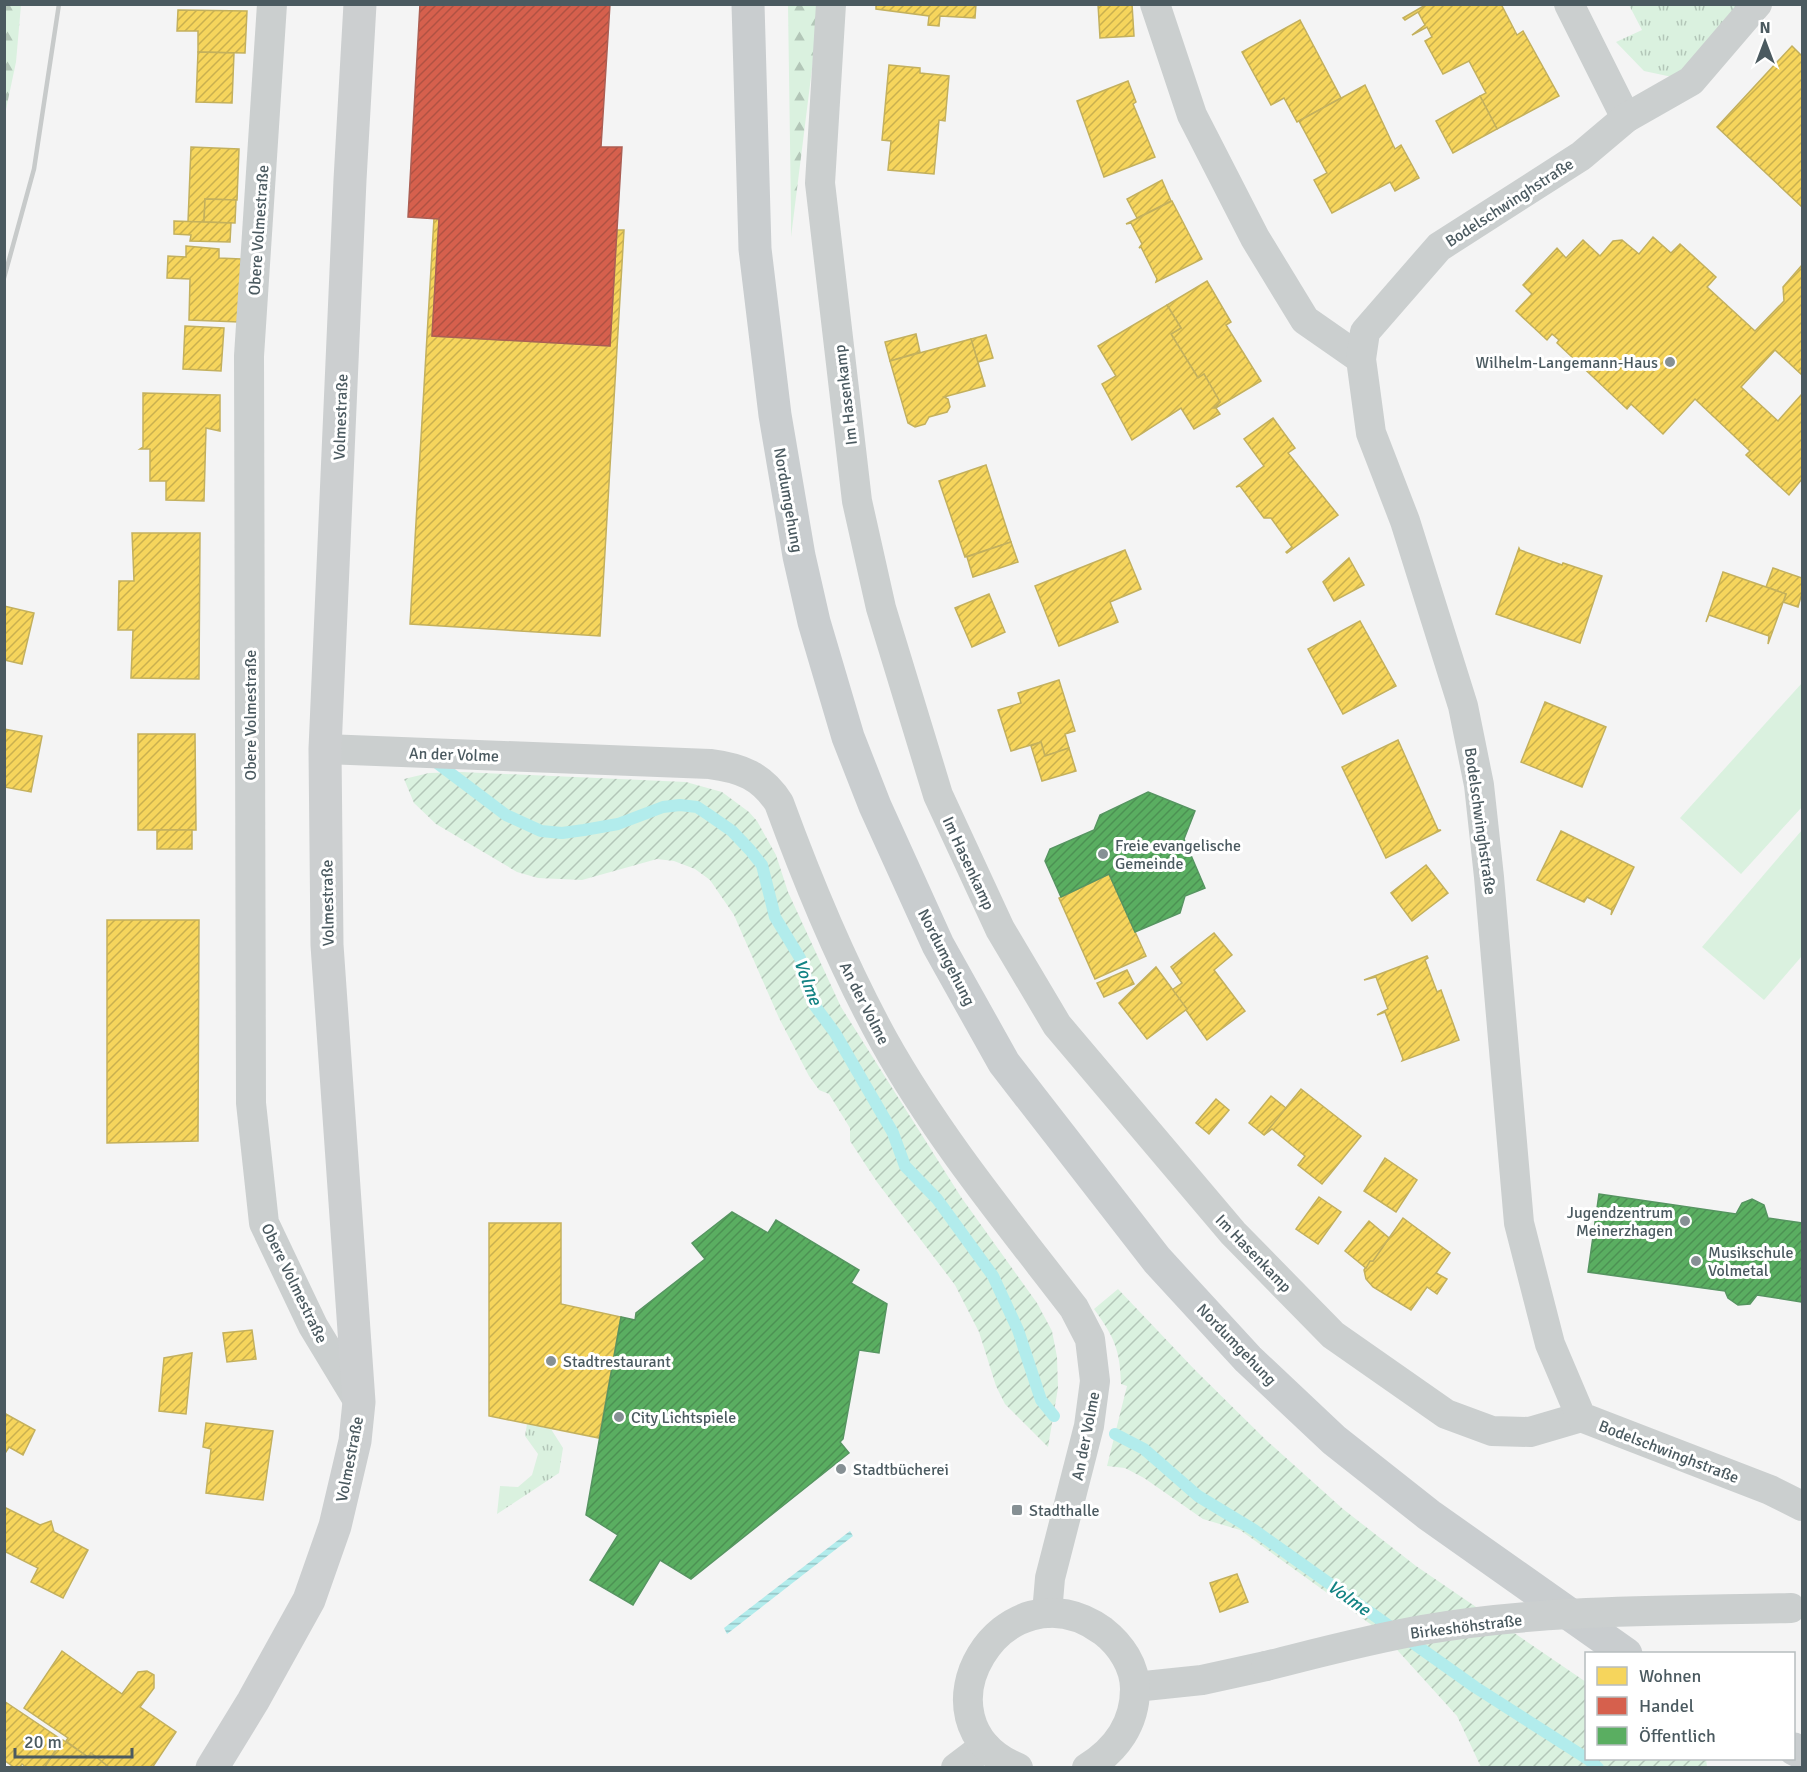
<svg xmlns="http://www.w3.org/2000/svg" width="1807" height="1772" font-family="Signika,sans-serif">
<style>
.grass{fill:url(#grass-tufts)}
.forest{fill:url(#forest-firs)}
.garden{fill:url(#garden-furrows)}
.pitch{fill:#daf1df}
.water{fill:url(#water-rules)}
.homes{fill:url(#homes-hatch);stroke:#c3b05d;stroke-width:1.5}
.shops{fill:url(#shops-hatch);stroke:#ac5e53;stroke-width:1.5}
.public{fill:url(#public-hatch);stroke:#569561;stroke-width:1.5}
.lines{fill:none;stroke-linecap:round;stroke-linejoin:round}
.stream{stroke:#b2ecec;stroke-width:12}
.minor{stroke:#cbcfcf;stroke-width:30}
.secondary{stroke:#cccfd0;stroke-width:33}
.primary{stroke:#c9cdcf;stroke-width:33}
.rail{stroke:#c7caca;stroke-width:4.5}
.minor-bridge{stroke:#cbcfcf;stroke-width:30}
.poi-dot{fill:#869094;stroke:#fff;stroke-width:2}
.labels{text-anchor:middle;stroke-width:6;stroke-linejoin:round;paint-order:stroke}
.street-label{font-size:16px;fill:#4b5a60;stroke:#fff}
.poi-label{font-size:16px;fill:#4b5a60;stroke:#fff;text-anchor:start}
.water-label{font-size:18px;font-style:italic;fill:#138384;stroke:#fff}
</style>
<defs>
<pattern id="grass-tufts" width="24" height="20" patternUnits="userSpaceOnUse" patternTransform="scale(1.5)"><rect width="24" height="20" fill="#daf1df"/><path d="M3 7l-1-3M5 7V3M7 7l1-3M15 17l-1-3M17 17v-4M19 17l1-3" fill="none" stroke="#b3c6b8"/></pattern>
<pattern id="forest-firs" width="22" height="20" patternUnits="userSpaceOnUse" patternTransform="scale(1.5)"><rect width="22" height="20" fill="#daf1df"/><path d="M5 1l3.5 6h-7zM16 11l3.5 6h-7z" fill="#b3c6b8"/></pattern>
<pattern id="garden-furrows" width="10" height="10" patternUnits="userSpaceOnUse" patternTransform="scale(1.5)"><rect width="10" height="10" fill="#daf1df"/><path d="M-1 1l2-2M0 10L10 0M9 11l2-2" fill="none" stroke="#b3c6b8"/></pattern>
<pattern id="water-rules" width="6" height="5" patternUnits="userSpaceOnUse" patternTransform="scale(1.5)"><rect width="6" height="5" fill="#b2ecec"/><path d="M0 2.5h6" fill="none" stroke="#93c2c3"/></pattern>
<pattern id="homes-hatch" width="6" height="6" patternUnits="userSpaceOnUse" patternTransform="scale(1.5)"><rect width="6" height="6" fill="#f6d55c"/><path d="M-1 1l2-2M0 6l6-6M5 7l2-2" fill="none" stroke="#c9b04f"/></pattern>
<pattern id="shops-hatch" width="6" height="6" patternUnits="userSpaceOnUse" patternTransform="scale(1.5)"><rect width="6" height="6" fill="#d6604d"/><path d="M-1 1l2-2M0 6l6-6M5 7l2-2" fill="none" stroke="#b05243"/></pattern>
<pattern id="public-hatch" width="6" height="6" patternUnits="userSpaceOnUse" patternTransform="scale(1.5)"><rect width="6" height="6" fill="#5aae61"/><path d="M-1 1l2-2M0 6l6-6M5 7l2-2" fill="none" stroke="#4c9153"/></pattern>
</defs>
<rect width="100%" height="100%" fill="#f4f4f4"/>
<!-- grass -->
<g class="grass">
<path d="M1629,5H1757L1691,81L1644,71L1616,42L1642,30Z"/>
<path d="M527,1424L551,1429L563,1448L559,1473L497,1514L500,1486L518,1487L532,1475L538,1454L525,1436Z"/>
</g>
<!-- forest -->
<g class="forest">
<path d="M5,4L21,5L16,62L5,114Z"/>
<path d="M788,5H820L791,237V212Z"/>
</g>
<!-- garden -->
<g class="garden">
<path d="M461,772L686,782L722,792L749,812L757,821L776,855L788,892L841,1007L961,1197L1037,1303L1052,1331L1057,1357L1058,1388L1048,1447L1005,1404L996,1386L979,1332L955,1285L877,1182L850,1141V1128L829,1094L819,1090L809,1076L779,1018L734,915L710,880L695,869L674,861L657,859L582,880L538,878L517,872L436,824L414,803L404,779L429,773Z"/>
<path d="M1118,1289L1195,1370L1266,1440L1343,1509L1416,1566L1586,1682V1758L1706,1759L1707,1767H1481L1457,1716L1380,1631L1240,1530L1203,1519L1144,1478L1125,1468L1107,1466L1127,1386L1121,1384C1120,1349 1114,1337 1094,1309Z"/>
</g>
<!-- pitch -->
<g class="pitch">
<path d="M1802,683V807L1741,874L1680,818Z"/>
<path d="M1802,830V956L1764,1000L1702,947Z"/>
</g>
<!-- water -->
<path class="water" d="M850,1531L853,1536L727,1634L724,1628Z"/>
<!-- homes -->
<g class="homes">
<path d="M876,4H976L975,18L940,16L939,26L928,25L929,16L876,9Z"/>
<path d="M1098,4H1132L1134,36L1100,38Z"/>
<path d="M1427,4H1501L1517,35L1523,31L1559,96L1497,129L1480,96L1486,93L1469,61L1443,74L1425,41L1432,37L1427,27L1412,35L1425,25L1418,12L1405,20L1403,18Z"/>
<path d="M178,10L247,11L245,53L198,52V31H177Z"/>
<path d="M1300,20L1341,98L1297,122L1284,98L1271,105L1242,52Z"/>
<path d="M1792,46L1802,56V207L1717,127Z"/>
<path d="M198,52L234,53L232,103L196,102Z"/>
<path d="M889,65L920,68V73L949,76L945,121L939,120L934,174L888,170L891,141L882,140Z"/>
<path d="M1128,81L1136,102L1133,104L1155,157L1104,177L1077,101Z"/>
<path d="M1365,85L1395,149L1401,145L1419,178L1395,191L1390,182L1332,213L1314,180L1327,173L1299,121Z"/>
<path d="M1480,96L1497,129L1453,153L1436,121Z"/>
<path d="M191,147L239,149L237,200L205,199L204,222H188Z"/>
<path d="M1162,180L1171,201L1137,218L1127,199Z"/>
<path d="M205,199L236,200L235,223L204,222Z"/>
<path d="M1172,201L1202,259L1156,282L1157,279L1141,247L1139,248L1142,244L1131,223L1126,224Z"/>
<path d="M434,218L439,219L432,336L610,346L617,230H624L600,636L410,624Z"/>
<path d="M174,221L231,223L230,242L190,241L191,235L174,234Z"/>
<path d="M1653,237L1671,253L1680,244L1716,277L1707,287L1755,331L1784,301L1783,287L1802,265V375L1775,350L1741,387L1778,421L1802,394V479L1789,495L1746,455L1750,451L1695,399L1663,434L1631,404L1627,409L1557,343L1559,340L1552,334L1547,340L1516,311L1532,294L1523,285L1557,248L1566,258L1583,240L1600,256L1613,241L1622,240L1639,254Z"/>
<path d="M186,246L219,249V258L241,259L239,322L189,320L190,279L167,278L168,256L186,257Z"/>
<path d="M1207,281L1231,322L1226,325L1261,381L1214,409L1220,402L1204,374L1198,378L1171,334L1181,328L1167,305Z"/>
<path d="M1167,305L1181,328L1171,334L1198,378L1204,374L1220,402L1213,408H1216L1220,414L1194,429L1181,408L1132,440L1102,384L1116,376L1098,346Z"/>
<path d="M185,326L224,328L221,371L183,369Z"/>
<path d="M916,334L920,352L890,361L885,342Z"/>
<path d="M986,335L993,358L978,362L971,339Z"/>
<path d="M971,339L985,386L944,397L948,399L950,407L947,412L929,417L925,424L915,427L908,423L890,361Z"/>
<path d="M143,393L220,395V431L206,428L204,501L166,500V481H150V449H140L143,447Z"/>
<path d="M1273,418L1295,448L1288,453L1338,515L1287,553L1286,552L1292,547L1271,518H1264L1240,486L1236,487L1264,466L1244,439Z"/>
<path d="M986,465L1011,542L965,557L939,481Z"/>
<path d="M132,533H200L199,679L131,678L133,630H118L119,581H134Z"/>
<path d="M1011,542L1018,562L973,577L967,557Z"/>
<path d="M1519,548L1520,550L1562,565L1563,563L1602,576L1580,643L1496,614Z"/>
<path d="M1125,550L1141,589L1110,602L1118,622L1059,646L1035,586Z"/>
<path d="M1349,558L1364,585L1334,601L1323,582Z"/>
<path d="M1773,568L1802,578V593L1798,607L1783,602L1786,594L1766,587Z"/>
<path d="M1723,572L1786,594L1768,644L1769,636L1709,615L1706,622Z"/>
<path d="M989,594L1005,632L972,647L955,608Z"/>
<path d="M4,606L34,613L22,664L4,660Z"/>
<path d="M1360,621L1396,686L1343,714L1308,649Z"/>
<path d="M1059,680L1075,731L1065,734L1069,748L1045,756L1041,742L1011,751L998,710L1021,703L1018,693Z"/>
<path d="M1545,702L1606,727L1582,787L1521,762Z"/>
<path d="M4,729L42,736L31,792L4,787Z"/>
<path d="M138,734H195L196,830H138Z"/>
<path d="M1398,740L1438,830H1441L1386,858L1342,767Z"/>
<path d="M1041,742L1045,756L1069,748L1076,771L1042,781L1031,746Z"/>
<rect x="157" y="830" width="35" height="19"/>
<path d="M1561,831L1634,867L1611,915L1612,910L1587,897L1584,902L1537,880Z"/>
<path d="M1426,865L1448,893L1412,921L1391,893Z"/>
<path d="M1109,874L1146,956L1095,979L1059,898Z"/>
<path d="M107,920H199L198,1141L107,1143Z"/>
<path d="M1214,933L1232,955L1214,970L1245,1011L1207,1040L1172,990L1182,983L1171,967Z"/>
<path d="M1427,956L1428,958L1425,960L1437,992L1441,990L1459,1040L1402,1061L1403,1059L1385,1012L1377,1015L1388,1009L1376,977L1364,980Z"/>
<path d="M1156,967L1187,1009L1147,1039L1119,1003Z"/>
<path d="M1127,970L1134,984L1104,997L1097,983Z"/>
<path d="M1301,1089L1361,1136L1322,1184L1298,1165L1305,1156L1272,1129L1264,1135Z"/>
<path d="M1271,1096L1286,1108L1264,1135L1249,1123Z"/>
<path d="M1216,1099L1229,1110L1209,1134L1196,1123Z"/>
<path d="M1385,1158L1417,1180L1396,1212L1364,1191Z"/>
<path d="M1319,1197L1341,1212L1318,1244L1296,1229Z"/>
<path d="M1403,1218L1450,1253L1436,1273L1447,1279L1437,1294L1427,1287L1411,1310L1373,1287L1366,1279L1364,1270L1370,1261H1373Z"/>
<path d="M1369,1221L1389,1238L1373,1261H1370L1366,1268L1345,1251Z"/>
<path d="M489,1223H561V1304L621,1317L599,1438L489,1416Z"/>
<path d="M252,1330L256,1359L227,1362L223,1333Z"/>
<path d="M192,1353L186,1414L159,1411L164,1358Z"/>
<path d="M4,1413L35,1430L23,1455L9,1447L4,1455Z"/>
<path d="M206,1423L273,1431L263,1500L206,1493L211,1449L203,1447Z"/>
<path d="M4,1507L40,1525L51,1521L54,1532L88,1550L63,1598L31,1582L38,1568L4,1551Z"/>
<path d="M1237,1574L1248,1602L1220,1612L1210,1583Z"/>
<path d="M62,1651L122,1694L138,1672L147,1671L154,1675V1688L140,1707L176,1732L152,1768H110L91,1753L88,1757L66,1741L68,1738L24,1708Z"/>
<path d="M4,1701L62,1740L44,1768H27L22,1764L19,1768H15L4,1760Z"/>
<path d="M63,1740L88,1757L91,1753L110,1768H44Z"/>
</g>
<!-- shops -->
<path class="shops" d="M420,4H610L601,147H622L610,346L432,336L439,219L408,217Z"/>
<!-- public -->
<g class="public">
<path d="M1148,792L1195,811L1184,839L1205,888L1185,896L1180,913L1135,932L1109,874L1061,897L1045,861L1050,849L1094,830L1100,815Z"/>
<path d="M1599,1194L1736,1214L1742,1203L1752,1199L1764,1205L1768,1218L1802,1223V1302L1757,1295L1750,1304L1738,1305L1728,1298L1725,1291L1588,1272Z"/>
<path d="M732,1212L768,1233L776,1220L859,1270L851,1283L887,1304L879,1353L859,1350L843,1439L840,1442L849,1453L691,1579L660,1560L633,1605L590,1580L618,1535L586,1515L621,1317L635,1320L636,1313L705,1259L692,1243Z"/>
</g>
<g class="lines">
<!-- stream -->
<g class="stream">
<path d="M433,760L506,815L541,831L562,833L584,830L618,824L663,807L680,805L697,807L709,815L732,831L750,850L762,865L775,917L800,958L815,1006L835,1033L893,1133L905,1166L937,1199L993,1276L1018,1330L1041,1400L1054,1416"/>
<path d="M1115,1434L1144,1449L1198,1496L1254,1530L1475,1687L1586,1758"/>
<path d="M1587,1758L1598,1768"/>
</g>
<!-- minor -->
<g class="minor">
<path d="M272,4L249,356L251,1103L264,1223L313,1326L359,1402"/>
<path d="M831,4L820,183L857,501L881,608L938,795L1000,929L1057,1025L1233,1233L1333,1335L1446,1414L1492,1431L1530,1432L1581,1417"/>
<path d="M1155,4L1192,115L1255,238L1305,320L1361,359"/>
<path d="M1569,4L1626,118"/>
<path d="M1757,4L1691,81L1626,118L1581,156L1439,247L1365,332L1361,359L1371,433L1405,521L1463,706L1479,785L1489,877L1519,1223L1550,1344L1581,1417L1770,1490L1802,1506"/>
<path d="M325,749L710,764C741,768 762,776 779,803C809,885 842,965 884,1041C937,1136 1008,1222 1074,1308L1090,1339L1095,1381L1089,1426L1050,1578L1047,1613"/>
<path d="M1135,1687L1202,1680L1266,1666"/>
<path d="M956,1768L985,1746"/>
<path d="M1018,1768C906,1722 1003,1559 1103,1631C1121,1645 1135,1666 1135,1689C1135,1724 1116,1750 1087,1768"/>
</g>
<!-- secondary -->
<path class="secondary" d="M212,1768L253,1701L309,1600L335,1526L355,1441L359,1402L327,945L325,749L350,180L360,4"/>
<!-- primary -->
<g class="primary">
<path d="M748,4L755,249L775,415L799,556L814,622L848,737L875,806L938,945L1004,1063L1157,1260L1248,1359L1334,1440L1429,1515L1626,1654"/>
<path d="M1794,1749L1802,1753"/>
</g>
<!-- rail -->
<path class="rail" d="M4,278L34,169L59,4"/>
<!-- minor-bridge -->
<path class="minor-bridge" d="M1266,1666C1318,1653 1370,1639 1422,1630C1544,1609 1668,1611 1791,1608"/>
</g>
<!-- markers -->
<g class="poi-dot">
<circle cx="1670" cy="362" r="6"/>
<circle cx="1103" cy="854" r="6"/>
<circle cx="1685" cy="1221" r="6"/>
<circle cx="1696" cy="1261" r="6"/>
<circle cx="551" cy="1361" r="6"/>
<circle cx="619" cy="1417" r="6"/>
<circle cx="841" cy="1469" r="6"/>
<rect x="1011" y="1504" width="12" height="12" rx="3"/>
</g>
<g class="labels">
<!-- street labels -->
<g class="street-label">
<text transform="translate(1509 202) rotate(-33)" y="6">Bodelschwinghstraße</text>
<text transform="translate(258 230) rotate(-86)" y="6">Obere Volmestraße</text>
<text transform="translate(845 395) rotate(-97)" y="6">Im Hasenkamp</text>
<text transform="translate(340 417) rotate(-88)" y="6">Volmestraße</text>
<text transform="translate(789 500) rotate(80)" y="6">Nordumgehung</text>
<text transform="translate(250 715) rotate(-90)" y="6">Obere Volmestraße</text>
<text transform="translate(454 754) rotate(2)" y="6">An der Volme</text>
<text transform="translate(1481 821) rotate(82)" y="6">Bodelschwinghstraße</text>
<text transform="translate(969 863) rotate(65)" y="6">Im Hasenkamp</text>
<text transform="translate(327 903) rotate(-91)" y="6">Volmestraße</text>
<text transform="translate(947 957) rotate(63)" y="6">Nordumgehung</text>
<text transform="translate(865 1003) rotate(63)" y="6">An der Volme</text>
<text transform="translate(1254 1253) rotate(46)" y="6">Im Hasenkamp</text>
<text transform="translate(295 1283) rotate(64)" y="6">Obere Volmestraße</text>
<text transform="translate(1237 1344) rotate(46)" y="6">Nordumgehung</text>
<text transform="translate(1085 1436) rotate(-79)" y="6">An der Volme</text>
<text transform="translate(1669 1451) rotate(21)" y="6">Bodelschwinghstraße</text>
<text transform="translate(349 1459) rotate(-79)" y="6">Volmestraße</text>
<text transform="translate(1466 1626) rotate(-7)" y="6">Birkeshöhstraße</text>
</g>
<!-- poi labels -->
<g class="poi-label">
<text x="1658" y="368" text-anchor="end">Wilhelm-Langemann-Haus</text>
<text x="1115" y="851">Freie evangelische<tspan x="1115" dy="18">Gemeinde</tspan></text>
<text x="1673" y="1218" text-anchor="end">Jugendzentrum<tspan x="1673" dy="18">Meinerzhagen</tspan></text>
<text x="1708" y="1258">Musikschule<tspan x="1708" dy="18">Volmetal</tspan></text>
<text x="563" y="1367">Stadtrestaurant</text>
<text x="631" y="1423">City Lichtspiele</text>
<text x="853" y="1475">Stadtbücherei</text>
<text x="1029" y="1516">Stadthalle</text>
</g>
<!-- water labels -->
<g class="water-label">
<text transform="translate(808 982) rotate(69)" y="6">Volme</text>
<text transform="translate(1349 1598) rotate(35)" y="6">Volme</text>
</g>
</g>
<!-- border -->
<rect width="1807" height="1772" fill="none" stroke="#4b5a60" stroke-width="12"/>
<!-- legend -->
<rect x="1585" y="1652" width="210" height="108" fill="#ffffff" stroke="#b7bdbf" stroke-width="1.5"/>
<rect x="1597" y="1667" width="30" height="18" fill="#f6d55c" stroke="#b7bdbf" stroke-width="1.5"/>
<text x="1639" y="1682" font-size="18" fill="#4b5a60">Wohnen</text>
<rect x="1597" y="1697" width="30" height="18" fill="#d6604d" stroke="#b7bdbf" stroke-width="1.5"/>
<text x="1639" y="1712" font-size="18" fill="#4b5a60">Handel</text>
<rect x="1597" y="1727" width="30" height="18" fill="#5aae61" stroke="#b7bdbf" stroke-width="1.5"/>
<text x="1639" y="1742" font-size="18" fill="#4b5a60">Öffentlich</text>
<!-- north arrow -->
<g transform="translate(1765 42)" stroke="#ffffff" stroke-width="4.5" paint-order="stroke">
<path d="M0-4.5L10 22L0 15L-10 22Z" fill="#4b5a60"/>
<text y="-9" font-size="16" font-weight="bold" text-anchor="middle" fill="#4b5a60">N</text>
</g>
<!-- scale -->
<path d="M15 1748v9h117v-9" fill="none" stroke="#4b5a60" stroke-width="3"/>
<text x="24" y="1748" font-size="18" fill="#4b5a60" stroke="#ffffff" stroke-width="4.5" paint-order="stroke">20 m</text>
</svg>
